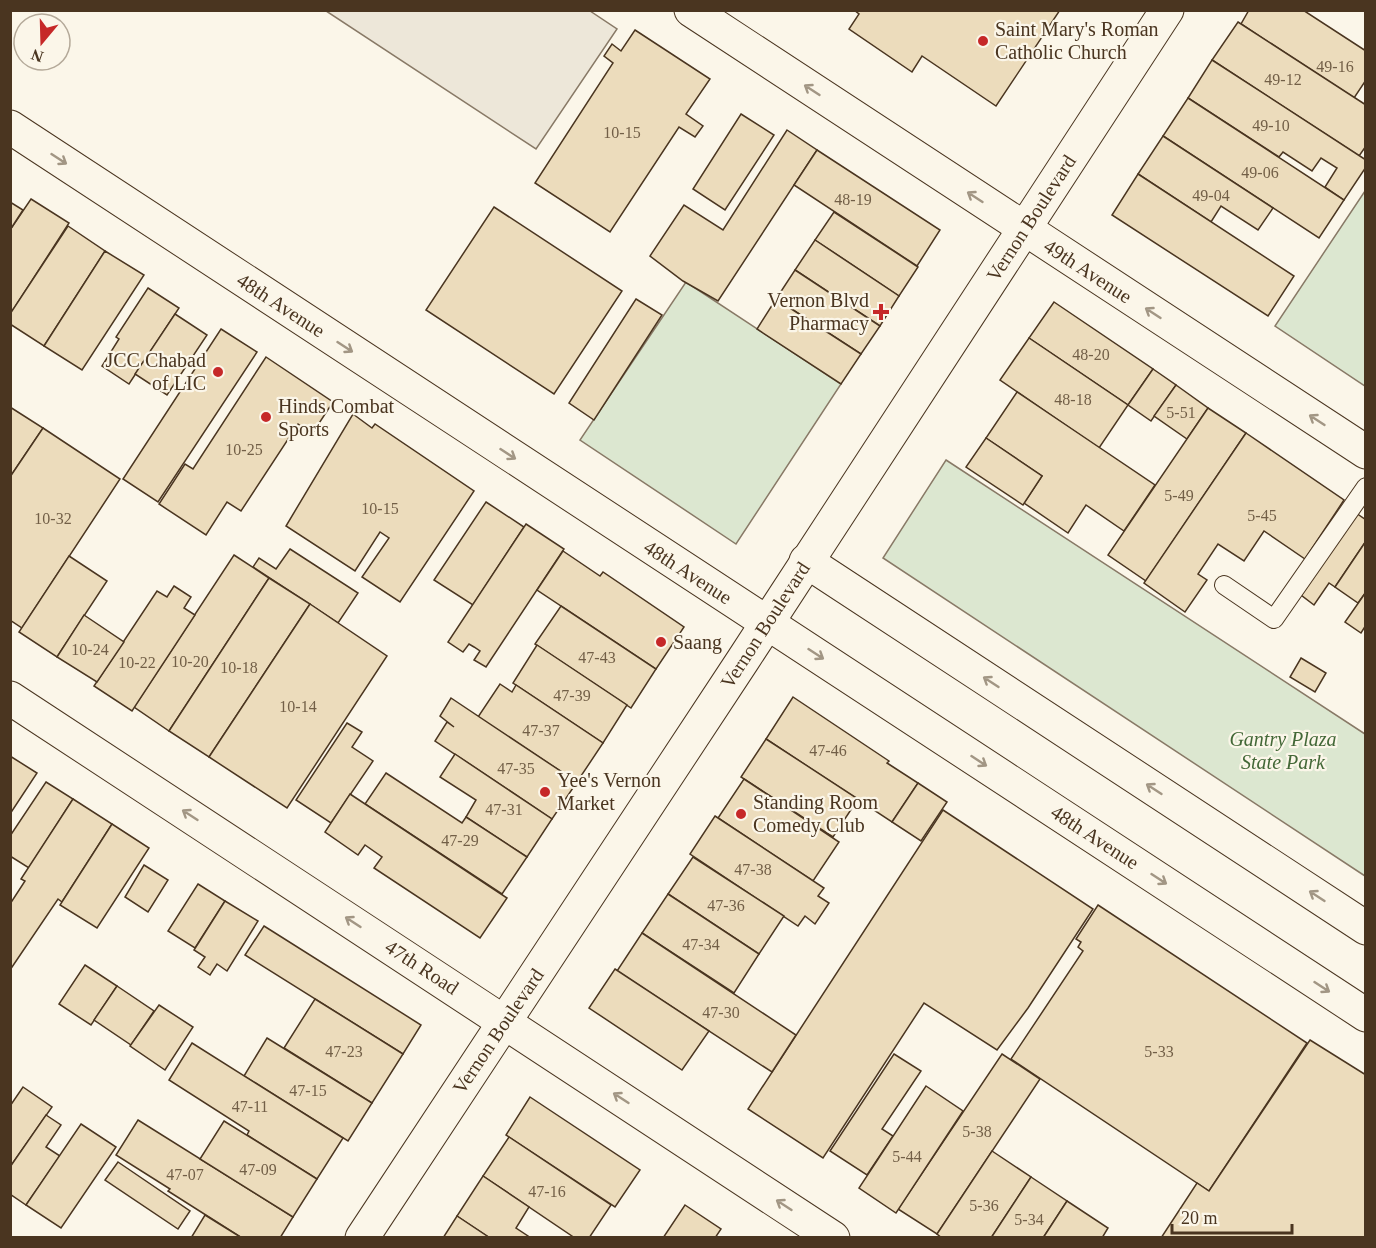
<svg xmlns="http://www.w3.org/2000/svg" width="1376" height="1248" font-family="Georgia,serif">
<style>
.green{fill:#dce7d0;stroke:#887966;stroke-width:1.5}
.parking{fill:#ede7d9;stroke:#887966;stroke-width:1.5}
.building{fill:#ecdcbc;stroke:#4a3520;stroke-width:1.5}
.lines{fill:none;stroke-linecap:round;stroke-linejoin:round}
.service-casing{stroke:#4a3520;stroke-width:20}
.minor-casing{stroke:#4a3520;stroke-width:35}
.secondary-casing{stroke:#4a3520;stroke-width:35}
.service{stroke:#fbf6e9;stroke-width:18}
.minor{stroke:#fbf6e9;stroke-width:33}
.secondary{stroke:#fbf6e9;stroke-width:33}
.oneway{stroke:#a29684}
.poi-dot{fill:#c62828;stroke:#fbf6e9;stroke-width:2}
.labels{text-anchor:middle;stroke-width:4.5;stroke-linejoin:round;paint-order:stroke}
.number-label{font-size:16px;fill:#725f47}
.poi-label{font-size:20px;fill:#4a3520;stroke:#fbf6e9;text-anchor:start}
.street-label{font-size:20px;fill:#4a3520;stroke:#fbf6e9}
.park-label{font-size:20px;font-style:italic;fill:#436837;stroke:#fbf6e9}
</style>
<rect width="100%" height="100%" fill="#fbf6e9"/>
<!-- green -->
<g class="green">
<path d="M1365,191V386L1275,326Z"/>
<path d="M686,282L841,384L736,544L580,440Z"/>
<path d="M946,460L1365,734V876L883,558Z"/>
</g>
<!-- parking -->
<path class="parking" d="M326,11H590L617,29L536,149Z"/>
<!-- building -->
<g class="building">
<path d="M854,10H1060L996,106L922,56L912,72L849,29L859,14Z"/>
<path d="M1249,10H1303L1366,51V80L1354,98L1241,24Z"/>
<path d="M1238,22L1366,105V146L1359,156L1212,60Z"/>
<path d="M635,30L710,79L686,114L703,126L695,137L679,127L610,232L535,183L613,63L604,56L612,44L621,51Z"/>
<path d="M1212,60L1366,160V167L1344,200L1325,187L1337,168L1321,158L1312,171L1283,152L1279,157L1188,98Z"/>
<path d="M1188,98L1344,200L1319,238L1163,136Z"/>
<path d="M741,114L774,135L725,210L693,189Z"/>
<path d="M787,130L817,150L718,301L683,281L650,256L684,205L723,230Z"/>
<path d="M1163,136L1273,208L1258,230L1221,206L1211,222L1138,174Z"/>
<path d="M817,150L940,230L917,266L794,185Z"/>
<path d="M1138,174L1294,276L1268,316L1112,215Z"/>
<path d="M31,199L69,223L13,310L10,308V230Z"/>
<path d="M10,202L23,210L10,230Z"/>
<path d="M494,207L622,291L554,394L426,310Z"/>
<path d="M834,212L918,267L899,296L815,240Z"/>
<path d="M68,226L105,251L44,346L10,324V314Z"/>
<path d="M815,240L899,296L880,326L795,270Z"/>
<path d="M105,251L144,275L82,370L44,346Z"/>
<path d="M795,270L880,326L861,354L776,299Z"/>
<path d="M148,288L179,308L129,384L102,366L119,339L116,337Z"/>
<path d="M636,299L662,315L594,420L569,403Z"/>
<path d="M776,299L861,354L841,384L757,329Z"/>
<path d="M1054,302L1153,369L1128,405L1029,338Z"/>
<path d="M175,314L207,335L167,395L135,374Z"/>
<path d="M221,329L257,352L158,502L123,479Z"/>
<path d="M1029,338L1128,405L1099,448L1000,380Z"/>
<path d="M266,357L333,402L312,434L298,424L241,511L227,502L206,535L159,504L185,464L193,469Z"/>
<path d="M1153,369L1176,385L1151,421L1128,405Z"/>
<path d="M1176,385L1208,408L1187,439L1154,416Z"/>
<path d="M1017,392L1155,485L1124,531L1086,505L1068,533L1024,503L1042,476L986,438Z"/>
<path d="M10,407L43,428L10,477Z"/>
<path d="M1208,408L1246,433L1146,581L1108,555Z"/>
<path d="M353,414L372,428L375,424L474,491L400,602L362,577L389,538L380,532L355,571L286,526Z"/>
<path d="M43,428L120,479L22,628L10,620V477Z"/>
<path d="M1246,433L1344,500L1305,559L1264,531L1244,561L1218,544L1198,574L1207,580L1185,612L1144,583Z"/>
<path d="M986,438L1042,476L1023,505L966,467Z"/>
<path d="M486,502L524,527L473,605L434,580Z"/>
<path d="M1356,513L1366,520V541L1335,587L1329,583L1314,605L1301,595Z"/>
<path d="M526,524L564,549L486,667L474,660L480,651L474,647L469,644L463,652L448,642Z"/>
<path d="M1366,541V592L1358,603L1335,587Z"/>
<path d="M290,549L358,593L338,623L253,567L259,558L276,569Z"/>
<path d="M563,551L600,576L603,572L684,627L656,669L537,590Z"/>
<path d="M234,555L269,578L169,731L134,707Z"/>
<path d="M69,556L107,581L57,657L19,632Z"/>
<path d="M269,578L310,604L209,757L169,731Z"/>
<path d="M174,586L191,597L184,608L195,615L132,711L94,686L157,591L167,597Z"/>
<path d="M1366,592V625L1361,633L1345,622Z"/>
<path d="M310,604L387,656L287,808L209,757Z"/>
<path d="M561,606L656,669L631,708L535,644Z"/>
<path d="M84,615L124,642L97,682L57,657Z"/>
<path d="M537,645L627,705L603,743L513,683Z"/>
<path d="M1301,658L1326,673L1315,692L1290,677Z"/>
<path d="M500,684L512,692L516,685L603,743L577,782L478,717Z"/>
<path d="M793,697L889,761L887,763L918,783L892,822L766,739Z"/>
<path d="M451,698L577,782L552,819L435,741L447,722L454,727L440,716Z"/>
<path d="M347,723L362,732L352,747L373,761L331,823L296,800Z"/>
<path d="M766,739L858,799L833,837L741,777Z"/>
<path d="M455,754L552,819L527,857L466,817L476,800L440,777Z"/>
<path d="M10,756L37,773L10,814Z"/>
<path d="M386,773L462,823L466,817L527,857L502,894L365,804Z"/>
<path d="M744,779L839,842L813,881L718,818Z"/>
<path d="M46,782L73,799L29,868L10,856V836Z"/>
<path d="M918,783L947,802L921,841L892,822Z"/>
<path d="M350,794L507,898L480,938L374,868L382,857L365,845L358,855L325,832Z"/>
<path d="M73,799L112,824L62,902L58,899L10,970V904L25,881L21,879Z"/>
<path d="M943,810L1093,909L1028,1008L997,1050L924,1003L823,1158L748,1109Z"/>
<path d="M715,816L824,888L818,896L829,903L815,924L805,916L798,926L690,854Z"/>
<path d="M112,824L149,848L97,928L60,905Z"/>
<path d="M693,857L784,916L759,954L668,894Z"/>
<path d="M144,865L168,880L148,912L125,897Z"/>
<path d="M198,884L225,901L195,948L168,931Z"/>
<path d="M668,894L759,954L734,993L642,933Z"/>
<path d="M225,901L258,921L227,971L217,964L210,975L198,967L205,957L194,950Z"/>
<path d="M1098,905L1307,1043L1209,1191L1011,1059L1083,951L1078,947L1081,942L1076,939Z"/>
<path d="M264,926L421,1025L403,1054L245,955Z"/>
<path d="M642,933L796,1035L772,1072L617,971Z"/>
<path d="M85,965L117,986L91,1025L59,1004Z"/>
<path d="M615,969L709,1031L682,1070L589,1008Z"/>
<path d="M117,986L154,1011L131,1045L94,1020Z"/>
<path d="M315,999L403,1054L372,1103L284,1048Z"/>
<path d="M159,1005L193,1027L165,1070L130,1046Z"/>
<path d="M267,1038L372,1103L348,1141L244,1076Z"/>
<path d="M1310,1040L1366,1075V1238H1161L1197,1183L1209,1191Z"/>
<path d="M192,1043L343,1138L317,1179L247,1135L249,1131L169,1080Z"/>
<path d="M894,1054L921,1071L882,1129L893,1136L867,1175L830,1151Z"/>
<path d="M1002,1054L1040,1079L937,1234L898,1209Z"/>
<path d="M926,1086L963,1111L896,1213L859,1188Z"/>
<path d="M23,1087L52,1107L10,1167V1106Z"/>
<path d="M530,1097L640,1170L615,1207L506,1135Z"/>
<path d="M46,1115L61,1125L46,1147L60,1156L26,1205L10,1194V1167Z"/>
<path d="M138,1120L293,1217L280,1238H242L168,1191L170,1189L116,1155Z"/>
<path d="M224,1121L317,1179L293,1217L200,1159Z"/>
<path d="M81,1124L116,1147L61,1228L26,1205Z"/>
<path d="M509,1137L611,1205L589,1238H575L483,1176Z"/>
<path d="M992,1151L1031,1177L991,1238H942L937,1234Z"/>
<path d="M118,1162L190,1211L178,1229L105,1180Z"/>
<path d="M483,1176L529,1207L516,1228L531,1238H490L457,1216Z"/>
<path d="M1031,1177L1067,1201L1043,1238H991Z"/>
<path d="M1067,1201L1108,1228L1102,1238H1043Z"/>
<path d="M685,1205L721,1229L715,1238H663Z"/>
<path d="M205,1215L242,1238H191Z"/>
<path d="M457,1216L490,1238H443Z"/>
</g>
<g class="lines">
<defs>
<path id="service" d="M1224,585L1274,619L1366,487"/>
<g id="minor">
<path d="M691,10L1366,452"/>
<path d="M10,127L1366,1015"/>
<path d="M806,561L1366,928"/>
<path d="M10,698L833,1238"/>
</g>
<path id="secondary" d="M362,1238L743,660L1167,10"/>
</defs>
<!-- service casing -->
<use href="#service" class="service-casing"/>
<!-- minor casing -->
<use href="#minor" class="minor-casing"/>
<!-- secondary casing -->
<use href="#secondary" class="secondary-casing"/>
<!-- service -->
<use href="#service" class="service"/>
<!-- minor -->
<use href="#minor" class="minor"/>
<!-- secondary -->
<use href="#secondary" class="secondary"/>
</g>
<!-- one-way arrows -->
<defs><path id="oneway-shaft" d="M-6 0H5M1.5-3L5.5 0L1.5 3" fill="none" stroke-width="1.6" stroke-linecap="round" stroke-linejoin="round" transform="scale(1.5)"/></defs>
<g class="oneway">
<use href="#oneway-shaft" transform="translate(812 90) rotate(-147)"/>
<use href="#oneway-shaft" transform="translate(59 159) rotate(33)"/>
<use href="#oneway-shaft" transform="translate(975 197) rotate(-147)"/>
<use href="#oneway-shaft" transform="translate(1153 313) rotate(-147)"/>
<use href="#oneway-shaft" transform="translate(345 347) rotate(33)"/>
<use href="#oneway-shaft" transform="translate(1317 420) rotate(-147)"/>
<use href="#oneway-shaft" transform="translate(508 454) rotate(33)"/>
<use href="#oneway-shaft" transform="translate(816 654) rotate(33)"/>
<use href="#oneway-shaft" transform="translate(991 682) rotate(-147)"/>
<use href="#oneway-shaft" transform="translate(979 761) rotate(33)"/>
<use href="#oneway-shaft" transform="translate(1154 789) rotate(-147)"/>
<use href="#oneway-shaft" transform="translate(190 815) rotate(-147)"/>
<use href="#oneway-shaft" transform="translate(1159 879) rotate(33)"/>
<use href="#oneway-shaft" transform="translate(1317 896) rotate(-147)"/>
<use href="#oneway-shaft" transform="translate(353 922) rotate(-147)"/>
<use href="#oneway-shaft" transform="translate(1322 987) rotate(33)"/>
<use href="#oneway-shaft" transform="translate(621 1098) rotate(-147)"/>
<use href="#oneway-shaft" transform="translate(784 1205) rotate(-147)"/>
</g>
<!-- markers -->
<g class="poi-dot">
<circle cx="983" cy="41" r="6"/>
<path d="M878 303h6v6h6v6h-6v6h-6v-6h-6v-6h6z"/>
<circle cx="218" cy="372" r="6"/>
<circle cx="266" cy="417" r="6"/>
<circle cx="661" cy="642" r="6"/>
<circle cx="545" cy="792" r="6"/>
<circle cx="741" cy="814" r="6"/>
</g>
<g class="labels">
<!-- number labels -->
<g class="number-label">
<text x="1335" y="72">49-16</text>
<text x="1283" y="85">49-12</text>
<text x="1271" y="131">49-10</text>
<text x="622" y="138">10-15</text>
<text x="1260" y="178">49-06</text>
<text x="1211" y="201">49-04</text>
<text x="853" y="205">48-19</text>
<text x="1091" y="360">48-20</text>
<text x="1073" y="405">48-18</text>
<text x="1181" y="418">5-51</text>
<text x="244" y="455">10-25</text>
<text x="1179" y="501">5-49</text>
<text x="380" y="514">10-15</text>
<text x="1262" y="521">5-45</text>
<text x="53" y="524">10-32</text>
<text x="90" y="655">10-24</text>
<text x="597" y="663">47-43</text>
<text x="190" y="667">10-20</text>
<text x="137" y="668">10-22</text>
<text x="239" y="673">10-18</text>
<text x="572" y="701">47-39</text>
<text x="298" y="712">10-14</text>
<text x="541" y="736">47-37</text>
<text x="828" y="756">47-46</text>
<text x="516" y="774">47-35</text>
<text x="504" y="815">47-31</text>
<text x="460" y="846">47-29</text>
<text x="753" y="875">47-38</text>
<text x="726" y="911">47-36</text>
<text x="701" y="950">47-34</text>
<text x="721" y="1018">47-30</text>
<text x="344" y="1057">47-23</text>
<text x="1159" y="1057">5-33</text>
<text x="308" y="1096">47-15</text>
<text x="250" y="1112">47-11</text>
<text x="977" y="1137">5-38</text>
<text x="907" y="1162">5-44</text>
<text x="258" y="1175">47-09</text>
<text x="185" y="1180">47-07</text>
<text x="547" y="1197">47-16</text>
<text x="984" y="1211">5-36</text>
<text x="1029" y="1225">5-34</text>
</g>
<!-- poi labels -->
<g class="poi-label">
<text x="995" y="36">Saint Mary's Roman<tspan x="995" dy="23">Catholic Church</tspan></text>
<text x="869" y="307" text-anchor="end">Vernon Blvd<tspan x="869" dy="23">Pharmacy</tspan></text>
<text x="206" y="367" text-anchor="end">JCC Chabad<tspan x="206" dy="23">of LIC</tspan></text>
<text x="278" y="413">Hinds Combat<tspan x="278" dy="23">Sports</tspan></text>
<text x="673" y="649">Saang</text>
<text x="557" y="787">Yee's Vernon<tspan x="557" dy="23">Market</tspan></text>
<text x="753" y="809">Standing Room<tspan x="753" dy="23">Comedy Club</tspan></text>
</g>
<!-- street labels -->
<g class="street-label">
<text transform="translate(1031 218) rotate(-57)" y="7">Vernon Boulevard</text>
<text transform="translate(1088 271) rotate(33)" y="7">49th Avenue</text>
<text transform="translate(281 305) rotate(33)" y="7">48th Avenue</text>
<text transform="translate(688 572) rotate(33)" y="7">48th Avenue</text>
<text transform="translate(765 625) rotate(-57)" y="7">Vernon Boulevard</text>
<text transform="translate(1095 837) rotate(33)" y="7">48th Avenue</text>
<text transform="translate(422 967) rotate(33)" y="7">47th Road</text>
<text transform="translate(498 1031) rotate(-56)" y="7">Vernon Boulevard</text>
</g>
<!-- park labels -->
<g class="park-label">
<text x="1283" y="746">Gantry Plaza<tspan x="1283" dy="23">State Park</tspan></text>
</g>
</g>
<!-- border -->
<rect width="1376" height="1248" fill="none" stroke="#4a3520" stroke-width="24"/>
<!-- north arrow -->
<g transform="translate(42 42) rotate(199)"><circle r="28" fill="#fbf6e9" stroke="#b4a999" stroke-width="1.5"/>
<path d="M0-4.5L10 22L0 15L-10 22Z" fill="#c62828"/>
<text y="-9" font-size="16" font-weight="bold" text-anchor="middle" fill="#4a3520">N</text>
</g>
<!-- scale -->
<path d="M1172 1224v9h120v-9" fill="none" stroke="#4a3520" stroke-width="3"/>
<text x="1181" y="1224" font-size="18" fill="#4a3520" stroke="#fbf6e9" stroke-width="4.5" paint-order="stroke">20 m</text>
</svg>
